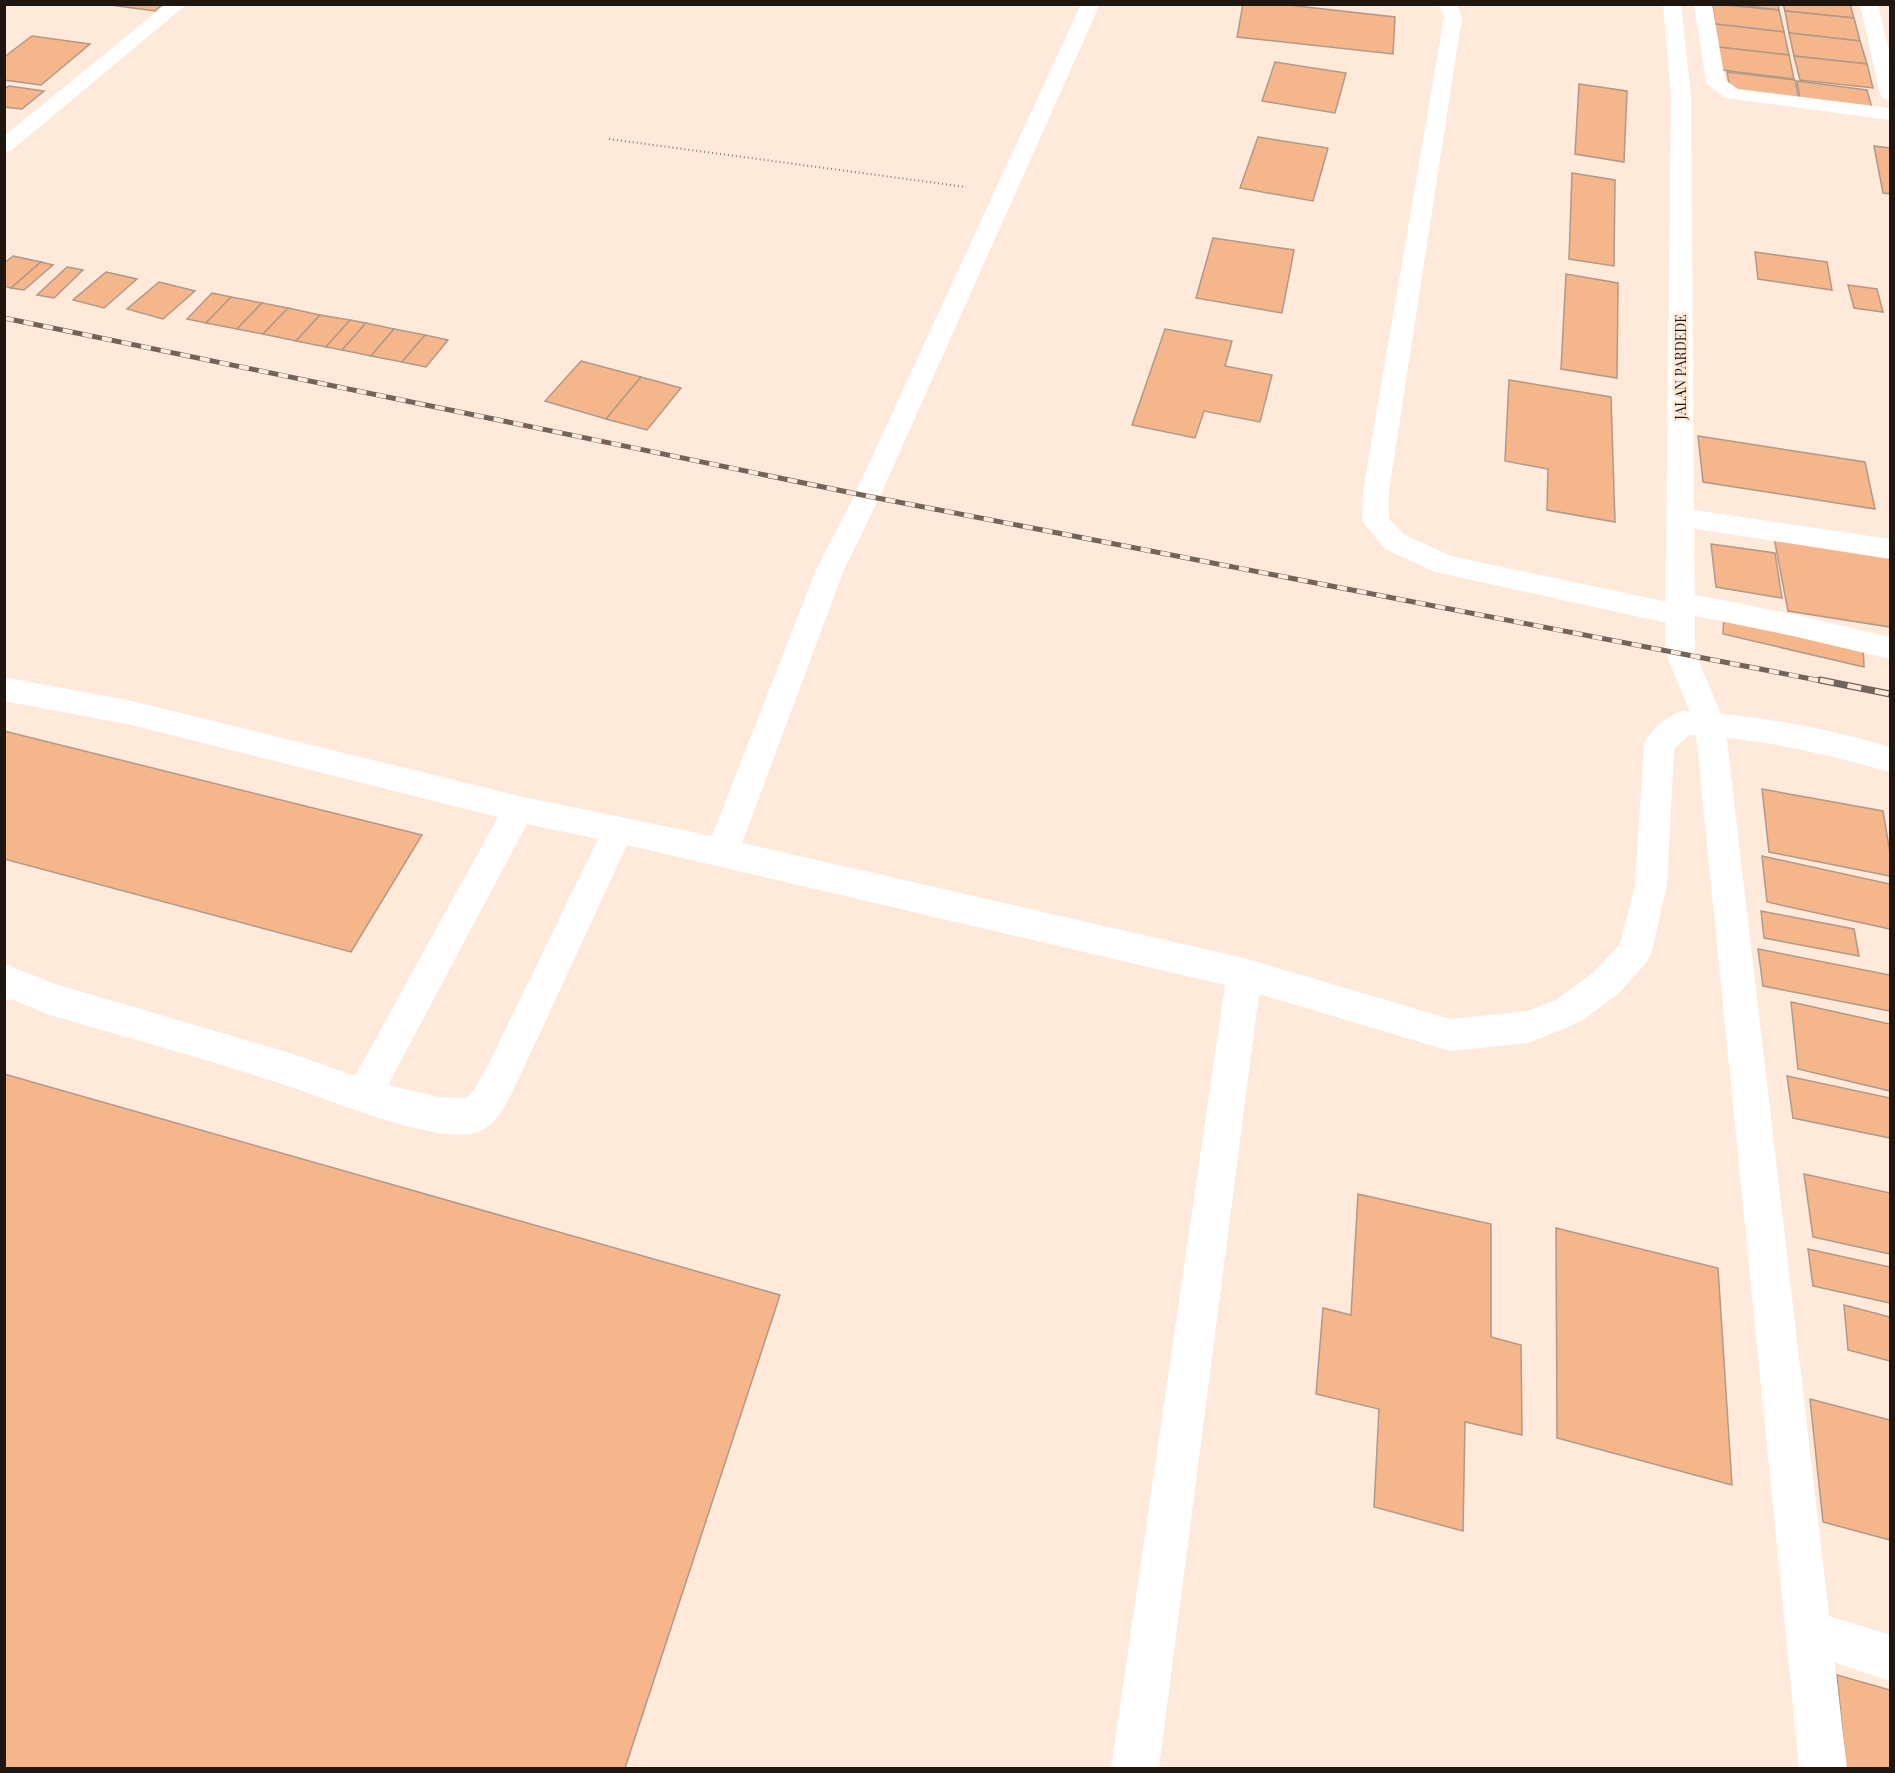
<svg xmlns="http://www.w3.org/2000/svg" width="1895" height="1773" font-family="'Playfair Display',serif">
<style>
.building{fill:#f6b68c;stroke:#b19887;stroke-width:1.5}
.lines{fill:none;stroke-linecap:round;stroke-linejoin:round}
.path{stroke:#85766c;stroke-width:2;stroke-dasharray:1 3;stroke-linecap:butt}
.minor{fill:#fff;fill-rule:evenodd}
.tertiary{fill:#fff;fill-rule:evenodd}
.rail-far1-casing{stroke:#72645b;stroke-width:5}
.rail-casing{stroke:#72645b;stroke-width:7}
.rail-far1{stroke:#ffe9da;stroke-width:4;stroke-dasharray:10;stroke-linecap:butt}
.rail{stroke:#ffe9da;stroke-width:4.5;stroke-dasharray:14;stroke-linecap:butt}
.labels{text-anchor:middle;stroke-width:5;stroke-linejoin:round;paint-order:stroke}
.far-street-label{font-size:14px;fill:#1f1610;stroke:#ffe9da}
</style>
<rect width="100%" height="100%" fill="#ffe9da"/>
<!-- building -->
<g class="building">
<path d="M103,4H163L155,11Z"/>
<path d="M1243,4H1279L1395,17L1393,54L1237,37Z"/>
<path d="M1712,4L1779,10L1784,32L1715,24Z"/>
<path d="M1732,4H1778L1779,10Z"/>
<path d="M1783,4H1850L1854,18L1785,11Z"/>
<path d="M1785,11L1854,18L1860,41L1789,33Z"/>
<path d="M1715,24L1784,32L1789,55L1718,47Z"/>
<path d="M1789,33L1860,41L1867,64L1794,56Z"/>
<path d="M32,36L90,44L41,85L4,80V57Z"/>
<path d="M1718,47L1789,55L1794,79L1722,70Z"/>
<path d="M1794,56L1867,64L1873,88L1800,80Z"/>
<path d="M1275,62L1346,73L1335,113L1262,101Z"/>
<path d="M1727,72L1795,80L1799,99L1730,90Z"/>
<path d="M1797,81L1867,90L1872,108L1800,99Z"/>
<path d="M1579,84L1627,91L1624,162L1575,154Z"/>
<path d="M9,86L44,91L22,109L4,107V89Z"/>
<path d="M1258,137L1328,148L1313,201L1240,188Z"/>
<path d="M1874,146L1890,148V194L1883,193Z"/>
<path d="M1572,173L1615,180L1614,266L1569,259Z"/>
<path d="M1213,238L1294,250L1282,313L1196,298Z"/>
<path d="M1755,252L1827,262L1832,290L1758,279Z"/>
<path d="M13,256L41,262L11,288L4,286V263Z"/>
<path d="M41,262L53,265L24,290L11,288Z"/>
<path d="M67,267L83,270L54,298L37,295Z"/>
<path d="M106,272L137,279L104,308L73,300Z"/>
<path d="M1566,274L1618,283L1617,378L1561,369Z"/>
<path d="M159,282L195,291L163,319L127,309Z"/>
<path d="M1848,285L1877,289L1883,312L1854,308Z"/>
<path d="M212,293L231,297L206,323L187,319Z"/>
<path d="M231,297L262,303L237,329L206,323Z"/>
<path d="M262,303L288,308L263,334L237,329Z"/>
<path d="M288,308L320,315L296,341L263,334Z"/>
<path d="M320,315L350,320L326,347L296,341Z"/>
<path d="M350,320L366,323L342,350L326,347Z"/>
<path d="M366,323L394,329L371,356L342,350Z"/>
<path d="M394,329L425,335L402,362L371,356Z"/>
<path d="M1165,329L1232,341L1225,366L1272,375L1260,422L1204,411L1195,438L1132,425Z"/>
<path d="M425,335L448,340L426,367L402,362Z"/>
<path d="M581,361L641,377L606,419L545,401Z"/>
<path d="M641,377L681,388L647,430L606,419Z"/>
<path d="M1509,380L1611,397L1615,522L1547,510L1548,469L1505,461Z"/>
<path d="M1698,436L1865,462L1875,509L1703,482Z"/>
<path d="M1774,538L1888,555L1890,563V627L1788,611Z"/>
<path d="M1711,544L1775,553L1782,598L1716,587Z"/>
<path d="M1724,615L1863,646L1864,667L1723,634Z"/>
<path d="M4,731L422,835L351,952L4,859Z"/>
<path d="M1762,789L1883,811L1890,853V876L1769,852Z"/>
<path d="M1762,856L1890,884V929L1767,902Z"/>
<path d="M1761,911L1854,929L1859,956L1764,938Z"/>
<path d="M1758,949L1890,975V1011L1763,986Z"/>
<path d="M1791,1002L1890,1024V1091L1798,1069Z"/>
<path d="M4,1074L780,1295L625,1768H4Z"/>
<path d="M1787,1076L1890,1098V1138L1793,1118Z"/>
<path d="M1804,1174L1890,1193V1254L1813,1237Z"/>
<path d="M1358,1194L1491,1224V1337L1521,1345L1522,1435L1465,1422L1463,1531L1374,1507L1379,1409L1316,1394L1323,1308L1351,1315Z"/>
<path d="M1556,1228L1718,1268L1732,1485L1557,1438Z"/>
<path d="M1808,1249L1890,1267V1303L1813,1286Z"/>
<path d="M1844,1305L1890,1317V1361L1848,1350Z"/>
<path d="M1810,1399L1890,1420V1540L1823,1522Z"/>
<path d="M1837,1675L1890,1690V1768H1846Z"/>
</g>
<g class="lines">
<!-- path -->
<path class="path" d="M609,139L966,187"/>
<!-- minor -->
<g class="minor">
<path d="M166,4H187L11,151L4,153V136Z"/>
<path d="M1081,4H1100L880,496L844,570L742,843L1244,958L1450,1019L1528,1011L1556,1000L1594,972L1620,944L1635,885L1644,744C1651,729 1666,716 1682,711C1753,714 1822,727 1890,747V772C1824,753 1757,738 1689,735L1674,749L1667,885L1652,951L1647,962L1618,994L1580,1022L1528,1043L1450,1051L1259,994L1159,1768H1111L1225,985L627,845L513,1091C504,1108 494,1128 474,1133C433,1143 332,1101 291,1087C210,1060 128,1038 47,1014L11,999L4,1002V967L8,965L52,983L290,1053L355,1076L498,817L132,725L4,701V677L132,701L519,796L712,836L816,570L854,496ZM527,824L598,839L487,1067L474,1090L466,1098L439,1097L388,1085Z"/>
<path d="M1438,4H1457L1462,17L1389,491V519L1405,535L1451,556L1668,602L1671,596L1681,592L1793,614L1890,637V659L1793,636L1695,616L1691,623L1681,626L1435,572L1385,549L1362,521L1363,491L1444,17Z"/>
<path d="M1694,4H1712L1725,80L1738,89L1890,108V120L1725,98L1706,83Z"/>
<path d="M1860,4H1878L1890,55V100L1883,98L1880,94Z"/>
<path d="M1681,508L1890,539V559L1671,525L1668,518L1671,511Z"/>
<path d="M1810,1610L1890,1635V1681L1794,1649L1787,1633L1794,1617Z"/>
</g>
<!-- tertiary -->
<path class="tertiary" d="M1663,4H1681L1691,97L1695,652L1725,724L1847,1768H1799L1695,724L1665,652L1671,97Z"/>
<defs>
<path id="rail-far1" d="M4,318L867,496L1827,682"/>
<path id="rail" d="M1820,680L1890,694"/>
</defs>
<!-- rail-far1 casing -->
<use href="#rail-far1" class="rail-far1-casing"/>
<!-- rail casing -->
<use href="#rail" class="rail-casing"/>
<!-- rail-far1 -->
<use href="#rail-far1" class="rail-far1"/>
<!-- rail -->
<use href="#rail" class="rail"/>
</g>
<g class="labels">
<!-- far-street labels -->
<g class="far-street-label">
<text transform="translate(1681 367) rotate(-90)" y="5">JALAN PARDEDE</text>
</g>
</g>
<!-- border -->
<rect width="1895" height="1773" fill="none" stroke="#1f1610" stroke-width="12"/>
</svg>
